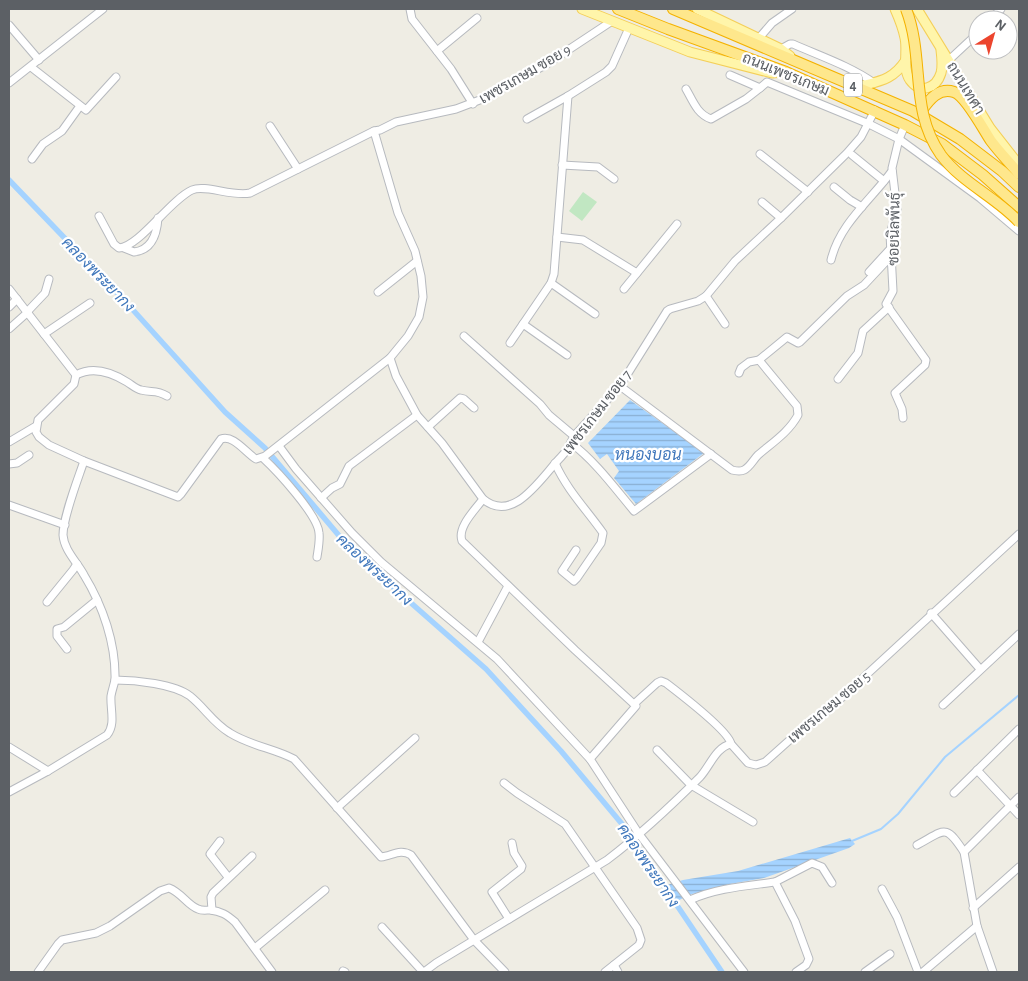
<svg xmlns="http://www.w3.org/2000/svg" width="1028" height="981" font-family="'Alegreya Sans',Sarabun,sans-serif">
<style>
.park{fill:#c1e7c2}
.water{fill:url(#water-rules)}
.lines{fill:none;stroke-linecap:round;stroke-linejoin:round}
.stream{stroke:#a5d3ff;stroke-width:2}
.canal{stroke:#a5d3ff;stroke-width:5.5}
.minor-casing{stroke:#b7babf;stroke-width:9}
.major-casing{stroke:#f4cf59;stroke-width:11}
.highway-casing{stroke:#f4b200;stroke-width:12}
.minor{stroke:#fff;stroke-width:7}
.major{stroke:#fff5aa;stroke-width:9}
.highway{stroke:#fee78c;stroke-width:10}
.highway-bridge-casing{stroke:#f4b200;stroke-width:12;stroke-linecap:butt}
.highway-bridge{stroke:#fee78c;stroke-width:10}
.labels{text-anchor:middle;stroke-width:4.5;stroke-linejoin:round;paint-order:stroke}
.shield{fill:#fff;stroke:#8d9093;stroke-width:1}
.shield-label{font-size:14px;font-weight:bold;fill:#5c6065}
.street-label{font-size:15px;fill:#5c6065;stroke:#fff}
.water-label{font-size:16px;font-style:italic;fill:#4178bc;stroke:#fff}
</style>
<defs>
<pattern id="water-rules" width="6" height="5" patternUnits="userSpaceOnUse" patternTransform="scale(1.25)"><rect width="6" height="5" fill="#a5d3ff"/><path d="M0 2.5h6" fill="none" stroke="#8aafd2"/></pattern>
</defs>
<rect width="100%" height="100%" fill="#efede4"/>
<!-- park -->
<path class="park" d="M583,192L597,202L582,221L569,211Z"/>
<!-- water -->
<g class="water">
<path d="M630,400L704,453L636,504L614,478L619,471L607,454L600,459L588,443Z"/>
<path d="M850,838L855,844L849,848L764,878L730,884L692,894L675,902L664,886L683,880L738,871Z"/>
</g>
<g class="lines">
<!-- stream -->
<path class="stream" d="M852,841L881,829L898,814L945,757L1019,695"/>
<!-- canal -->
<path class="canal" d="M9,180L124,300L225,412L265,448L352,551L486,669L561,751L622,824L722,972"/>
<defs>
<g id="minor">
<path d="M410,9L412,19L451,69L473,104"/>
<path d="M990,20L1001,9"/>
<path d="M9,25L39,60"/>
<path d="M759,38L772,23L792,9"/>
<path d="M781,49L790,44H793C820,56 850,66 874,83"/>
<path d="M437,51L477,18"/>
<path d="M949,60L978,33"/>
<path d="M31,67L86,110L116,77"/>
<path d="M730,75L760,88L767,82L869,124L899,139L980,198L1019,231"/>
<path d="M9,83L103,9"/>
<path d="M686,89C693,101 697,114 711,119L746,99L760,88"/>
<path d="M527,119L568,96L606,72L612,66L629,28"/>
<path d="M270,126L298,169"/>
<path d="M760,154L808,192"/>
<path d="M852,155L884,181"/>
<path d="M32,159L43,144L62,131L80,106"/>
<path d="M562,165L598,167L614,179"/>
<path d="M834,187L850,200L862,207"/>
<path d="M762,202L781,218"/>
<path d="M99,216L114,244L119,248C139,247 170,200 192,190C205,184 232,197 250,193L374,131L380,130L396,122L456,109L485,98L547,64L612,21"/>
<path d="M557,237L583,240L637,273"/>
<path d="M124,248L134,252C152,250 157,234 158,218"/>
<path d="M831,260C840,223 871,200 892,171"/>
<path d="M869,272L891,248"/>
<path d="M551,283L595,314"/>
<path d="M9,289L76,375L74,384L38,420L36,432L39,437L49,445L84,461L178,497L181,494L221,439C233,434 246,453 256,459L265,456L390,358L408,336L419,317L423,297L421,276L415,251L398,213L374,131"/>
<path d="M624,289L677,224"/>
<path d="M378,292L417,261"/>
<path d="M706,296L725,324"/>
<path d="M9,307L17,299"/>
<path d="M27,312L45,293L49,279"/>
<path d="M523,324L567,355"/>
<path d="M9,329L28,312"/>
<path d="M44,334L90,303"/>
<path d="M464,336L540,404L549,415L574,436"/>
<path d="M510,343L551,283L554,274L568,96"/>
<path d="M390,358L396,376L417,415L442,443L483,499C514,525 542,476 561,457L567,450L574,436L620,386L667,311L670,309L698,301L706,296L735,261L781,218L847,153L861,137L875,110"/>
<path d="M739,373L741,368L749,362L759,360L787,337L798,343L800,342L847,296L864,285L892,255"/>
<path d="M76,375C93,366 111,372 127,382C132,385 136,389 141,390C152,393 156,389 167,396"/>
<path d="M838,379L858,353L863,331L889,307"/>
<path d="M620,386L732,470C736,471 740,472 744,470C750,467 753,460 758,455C772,443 789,432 798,415L797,406L759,360"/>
<path d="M903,418L902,409L895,393L925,365L926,360L886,304L893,291L890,234L897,210L892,168L899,139L905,125"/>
<path d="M428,427L460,398L464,399L474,408"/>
<path d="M9,442L36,426"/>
<path d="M571,443C595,461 614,487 634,511L711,454"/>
<path d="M279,446L296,469L352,533L381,562L497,659L590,759"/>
<path d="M263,458C277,471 318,515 319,533C320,541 318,550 317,557"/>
<path d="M84,461C78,479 63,517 63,535C64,550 77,562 84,575C103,606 116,644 115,680C136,680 174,684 190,696C205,708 213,723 230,733C251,746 273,748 294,759L381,857C392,856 400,848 411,855L474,940L505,972"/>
<path d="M555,463C567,490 586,509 603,533L601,543L577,578L574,581L562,571L576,550"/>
<path d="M9,464L17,463L29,455"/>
<path d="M321,498L332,488L340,484L349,466L417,415"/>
<path d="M483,499C475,510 457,527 462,541L575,650L636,706L590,759L639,834L744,972"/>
<path d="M9,505L65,525"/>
<path d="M47,602L73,570L77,564"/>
<path d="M931,613L980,669"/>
<path d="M478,642L508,586"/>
<path d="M67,649L57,636V629L64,627L97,600"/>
<path d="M634,704L657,683L661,681L666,683C679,693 729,731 731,744"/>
<path d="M943,705L1019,634"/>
<path d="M9,747L48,771"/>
<path d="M657,750L691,785L753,822"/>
<path d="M977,770L1019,815"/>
<path d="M504,783L517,793L565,824L637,928L641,940L639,945L605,972"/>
<path d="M9,792L48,771L107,735C116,724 110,709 111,696C112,690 114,685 115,680"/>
<path d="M954,793L1019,729"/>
<path d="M337,808L415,738"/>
<path d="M220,841L210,854L228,877"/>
<path d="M917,845C945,830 945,823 964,852"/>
<path d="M882,889L897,917L918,972"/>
<path d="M690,900C716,888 746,886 775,882"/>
<path d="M973,908L1019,867"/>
<path d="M212,910L211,897L213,893L252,856"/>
<path d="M509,919L492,892L521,869L522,866L514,853L512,843"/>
<path d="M382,927L423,972"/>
<path d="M255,948L325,890"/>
<path d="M614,965L618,972"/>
<path d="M343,971L345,972"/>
<path d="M38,972L58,944L62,940L96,933L110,926L160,891L169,888C182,893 187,905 198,909C202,911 206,910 210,910C221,911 227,915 235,922L272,972"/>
<path d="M424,972L436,963L607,860C640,835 671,806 700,777C710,766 716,747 731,744L748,763L756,765L765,762L793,737L825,713L1019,534"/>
<path d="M796,972L806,965L809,959L795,921L775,882L812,863L822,867L832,883"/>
<path d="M865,972L890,954"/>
<path d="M923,972L977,926"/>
<path d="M993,972L977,926L964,852L1019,797"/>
</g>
<g id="major">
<path d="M582,9L690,52L772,73L784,72"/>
<path d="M697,9L781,49L790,56"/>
<path d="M895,9C899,18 903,28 905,38C908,51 902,68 910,80C920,94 936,89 941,73C943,66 942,58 941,50"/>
<path d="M917,9L990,128L1019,165"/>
<path d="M858,87C880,81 893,80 906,60"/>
</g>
<g id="highway">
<path d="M618,9L668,29L786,72L905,125L942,144L983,175L1019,207"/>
<path d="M673,9L913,111L960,139L1002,171L1019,187"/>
<path d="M922,110C929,100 939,87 954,92C966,96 983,129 991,141C1000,153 1010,163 1019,174"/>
</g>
</defs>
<!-- minor casing -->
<use href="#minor" class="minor-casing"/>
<!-- major casing -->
<use href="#major" class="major-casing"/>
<!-- highway casing -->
<use href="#highway" class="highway-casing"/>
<!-- minor -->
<use href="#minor" class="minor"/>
<!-- major -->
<use href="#major" class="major"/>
<!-- highway -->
<use href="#highway" class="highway"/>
<defs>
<path id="highway-bridge" d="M906,9C925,58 909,110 941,155C962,183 996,197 1019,222"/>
</defs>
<!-- highway-bridge casing -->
<use href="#highway-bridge" class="highway-bridge-casing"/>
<!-- highway-bridge -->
<use href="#highway-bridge" class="highway-bridge"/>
</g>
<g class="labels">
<!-- shield labels -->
<rect class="shield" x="844" y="73.5" width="18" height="23" rx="4"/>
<g class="shield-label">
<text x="853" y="90">4</text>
</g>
<!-- street labels -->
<g class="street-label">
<text transform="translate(525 74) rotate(-30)" y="5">เพชรเกษม ซอย 9</text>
<text transform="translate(786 74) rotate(22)" y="5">ถนนเพชรเกษม</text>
<text transform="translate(966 88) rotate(59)" y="5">ถนนเทศา</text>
<text transform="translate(894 229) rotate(-89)" y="5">ซอยนิลพันธุ์</text>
<text transform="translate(597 412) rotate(-52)" y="5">เพชรเกษม ซอย 7</text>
<text transform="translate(829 707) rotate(-40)" y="5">เพชรเกษม ซอย 5</text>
</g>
<!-- water labels -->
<g class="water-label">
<text transform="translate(99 274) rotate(46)" y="6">คลองพระยากง</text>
<text x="648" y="460">หนองบอน</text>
<text transform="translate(375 569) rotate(43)" y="6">คลองพระยากง</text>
<text transform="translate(649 865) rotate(56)" y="6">คลองพระยากง</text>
</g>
</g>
<!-- border -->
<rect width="1028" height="981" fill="none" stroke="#5c6065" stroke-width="20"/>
<!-- north arrow -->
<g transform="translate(993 35) rotate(37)"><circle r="24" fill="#ffffff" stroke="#bebfc1"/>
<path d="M0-4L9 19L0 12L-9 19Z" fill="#ec452e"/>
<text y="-8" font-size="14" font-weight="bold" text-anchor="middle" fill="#5c6065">N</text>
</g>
</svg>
